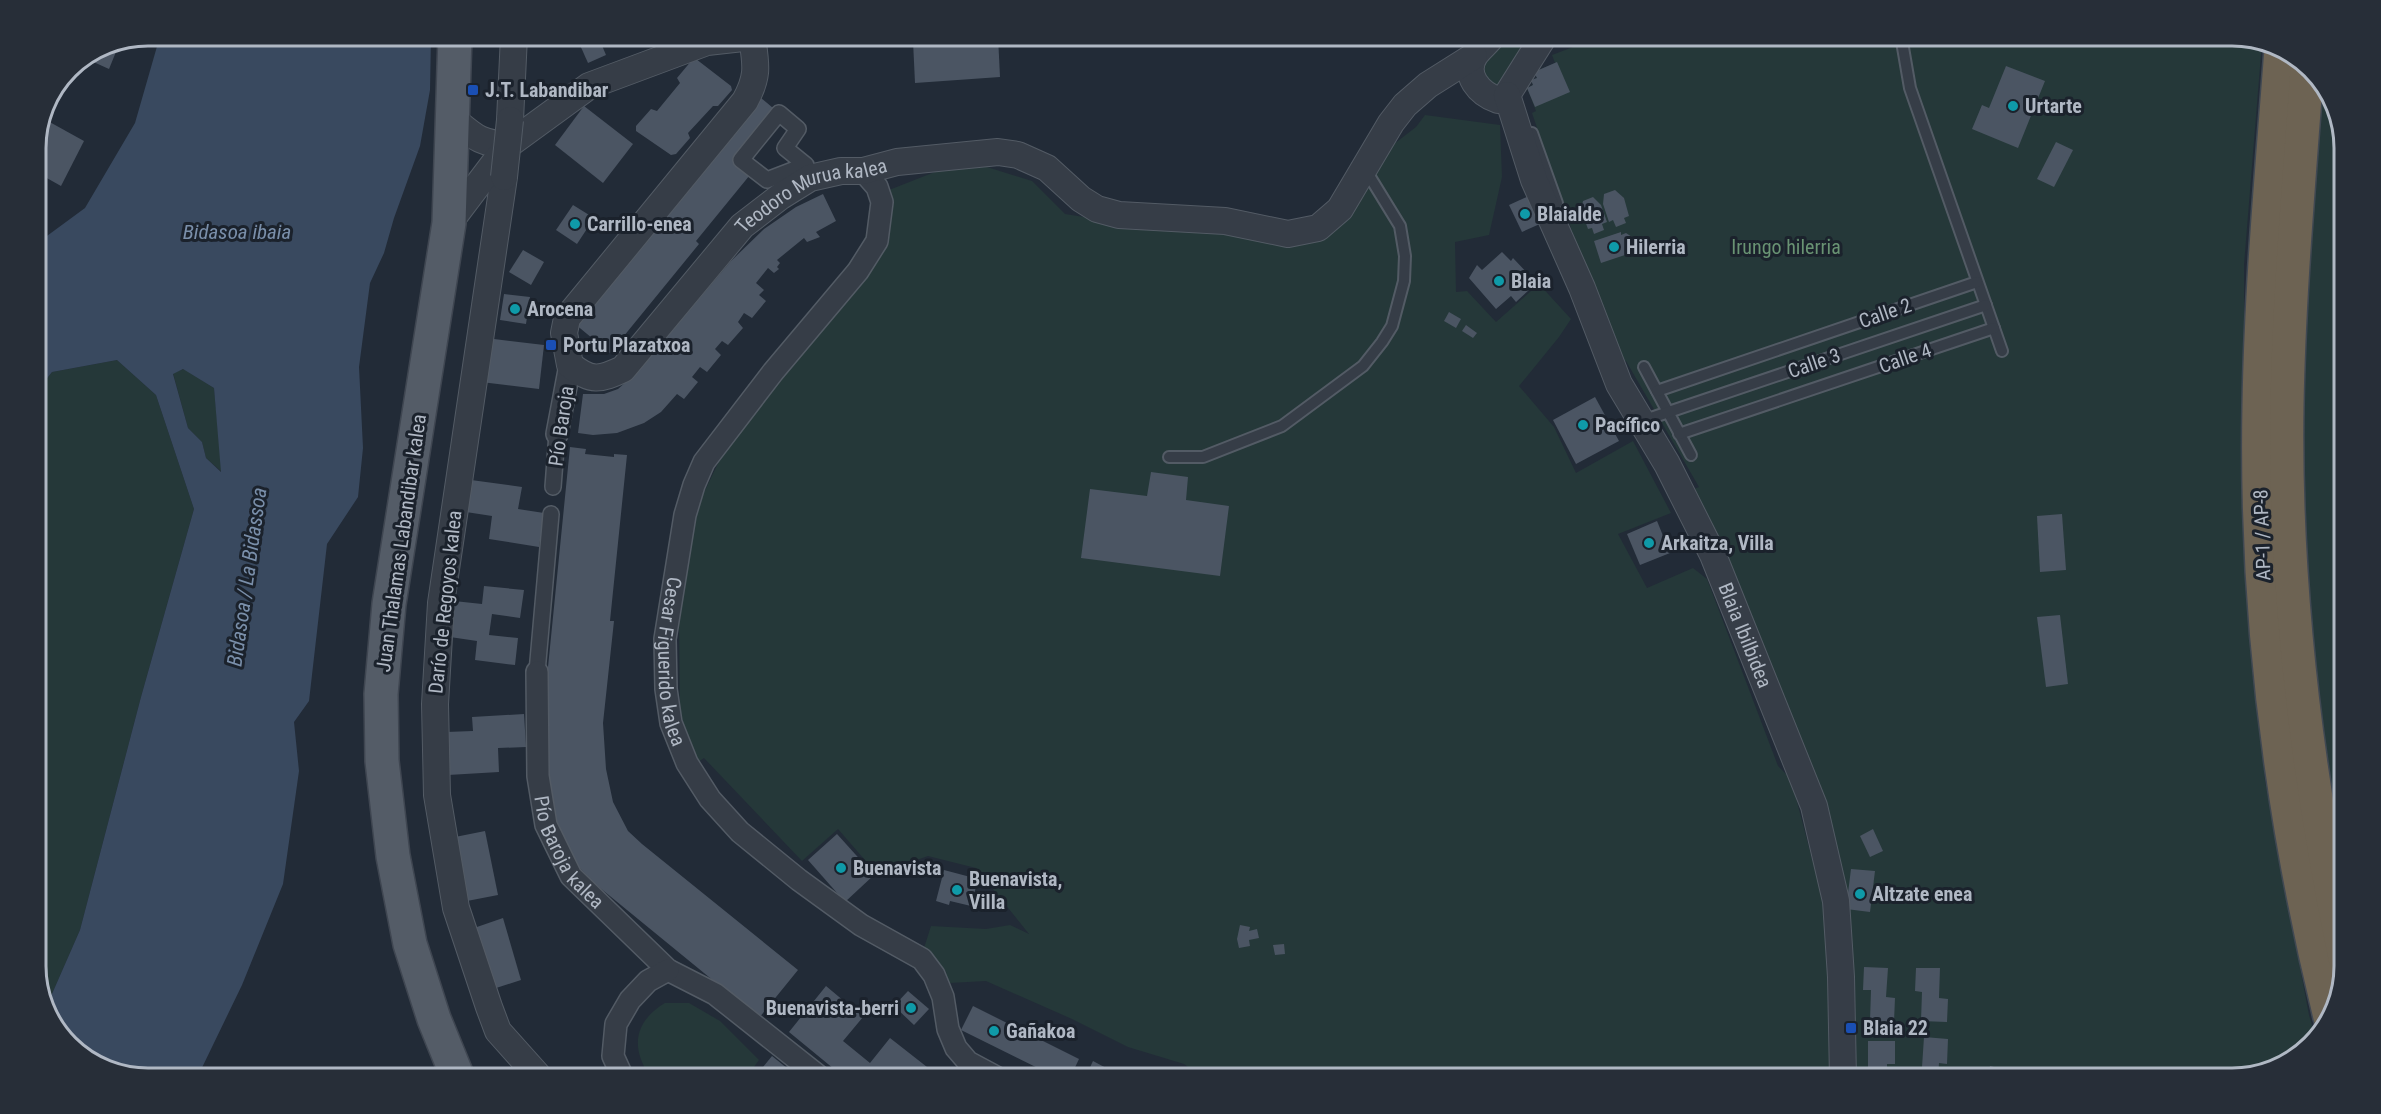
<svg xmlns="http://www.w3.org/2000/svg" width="2381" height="1114" font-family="'Roboto Condensed',sans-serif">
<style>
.green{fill:#253839}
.water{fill:#39495f;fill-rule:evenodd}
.building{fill:#4b5563}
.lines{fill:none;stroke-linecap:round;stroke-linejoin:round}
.service-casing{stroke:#535b65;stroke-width:14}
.pedestrian-casing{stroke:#535b65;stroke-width:18}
.minor-casing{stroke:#535b65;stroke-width:24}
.tertiary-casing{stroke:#535b65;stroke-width:28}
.primary-casing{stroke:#3f4651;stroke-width:36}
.motorway-casing{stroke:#404852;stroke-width:36}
.service{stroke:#363d47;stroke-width:10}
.pedestrian{stroke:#363d47;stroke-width:15}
.minor{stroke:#363d47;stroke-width:21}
.tertiary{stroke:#363d47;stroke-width:26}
.primary{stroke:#545c67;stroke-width:33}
.motorway{stroke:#6d6353;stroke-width:33}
.tertiary-bridge-casing{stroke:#535b65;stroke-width:28;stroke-linecap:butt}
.tertiary-bridge{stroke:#363d47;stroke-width:26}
.transit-dot{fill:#1a4fb4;stroke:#1b222c;stroke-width:2}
.culture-dot{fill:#0f9aa8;stroke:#1b222c;stroke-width:2}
.labels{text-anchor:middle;stroke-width:6;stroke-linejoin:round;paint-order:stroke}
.poi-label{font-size:20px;font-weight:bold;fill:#b0b8c4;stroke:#1b222c;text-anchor:start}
.street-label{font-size:20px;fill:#b0b8c4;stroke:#1b222c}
.park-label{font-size:20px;fill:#699373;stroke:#1b222c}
.water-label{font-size:21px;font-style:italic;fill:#7a8faa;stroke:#1b222c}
.rim{fill:none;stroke:#b0b8c4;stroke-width:3}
</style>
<rect width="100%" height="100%" fill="#222b37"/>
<!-- green -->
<g class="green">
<path d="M1505,36H1532L1501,85C1488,86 1487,80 1482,69L1485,61Z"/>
<path d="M1602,36H2232L2262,42L2244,265V532L2265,781L2309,1015L2315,1035L2295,1059L2233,1078H1835L1836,901L1689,491L1699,487L1626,361L1617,364L1532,113L1536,111L1527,88L1533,85L1531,80L1537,78L1534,72L1555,63L1552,55Z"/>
<path d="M2319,80L2326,86L2345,142V935L2298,620L2287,389Z"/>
<path d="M1425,115L1500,125L1502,177L1489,235L1455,242L1456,292L1467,291L1496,322L1539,284L1571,319L1559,337L1519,386L1554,427L1576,473L1633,441L1671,513L1618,534L1647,588L1693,568L1707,579L1778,766L1791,779L1826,912L1833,1078H1203L1184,1064L1128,1047L1072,1019L986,981L949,983L946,972L924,948L931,926L986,929L1010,925L1029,934L976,868L928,856L877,874L838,829L802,861L704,758L695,764L680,729L679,615L693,515L743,412L861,246L884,192L945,168L987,167L1032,181L1065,214L1129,224L1305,237L1368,164L1416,127Z"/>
<path d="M117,360L156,395L194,509L141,697L80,930L48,1003L36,973V392L52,372Z"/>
<path d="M184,369L214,388L222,472L206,458L202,442L188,428L173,373Z"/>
<path d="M665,1003H689L720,1021L759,1060L746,1078H651C646,1074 645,1068 642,1062C631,1036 643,1016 665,1003Z"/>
</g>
<!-- water -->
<path class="water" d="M160,36H431L430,90L420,146L394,218L384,253L370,283L359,367L363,448L358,497L327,544L309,701L294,722L299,771L283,884L242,985L197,1078H149L105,1069L59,1034L48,1003L80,930L141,697L194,509L156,395L117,360L52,372L36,392V244L85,208L135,123ZM183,369L214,388L221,472L206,458L202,442L188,428L173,374Z"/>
<!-- building -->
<g class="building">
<path d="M576,36H598L606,55L588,63Z"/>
<path d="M615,36H646L619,47Z"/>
<path d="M988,36H998L1000,77L915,83L913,41Z"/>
<path d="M120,42L109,69L89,60L92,54L106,44Z"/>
<path d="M696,59L731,86L732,90L718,106H713L688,133L690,138L676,154L671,155L636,131V126L651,109L657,111L680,83L677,78L692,60Z"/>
<path d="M1557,62L1570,92L1535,107L1527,88L1533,85L1531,80L1537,78L1534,72Z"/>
<path d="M2006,66L2045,81L2018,148L1972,129L1982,105L1989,108Z"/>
<path d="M761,98L779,113L741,160L754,170L696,241L699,244L610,353L575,324Z"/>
<path d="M584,106L633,144L603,183L555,145Z"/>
<path d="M46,120L84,141L61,186L36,172V142Z"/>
<path d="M2056,142L2073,150L2054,187L2037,179Z"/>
<path d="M1615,190L1624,198L1629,216L1624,218L1626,223L1616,227L1613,220L1609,222L1603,204L1604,194Z"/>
<path d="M823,194L836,221L816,232L820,237L807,242L804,238L777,260L780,263L777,267L779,269L774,273L768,268L756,283L764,290L759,295L766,301L752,318L744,313L738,322L743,328L728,345L722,341L715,349L721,355L707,372L700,367L692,377L698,382L684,399L677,394L661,412L644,423L617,433L593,435L578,433L583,394H604L618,389L637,372L731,261L764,229L796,207Z"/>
<path d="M1529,196L1542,223L1522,232L1509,205Z"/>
<path d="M1593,197L1601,205L1607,222L1602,224L1604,230L1594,234L1592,228L1588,229L1581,210L1583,201Z"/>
<path d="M573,205L594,218L577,244L556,230Z"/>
<path d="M1621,232V235L1626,233L1632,237L1634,244L1631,250L1627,251L1628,254L1601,263L1594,241Z"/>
<path d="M523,250L544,262L531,285L509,272Z"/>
<path d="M1502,252L1511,261L1513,258L1531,277L1523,284L1529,290L1516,302L1511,296L1496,309L1469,278L1477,265L1482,270Z"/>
<path d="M504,294L530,297L526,324L500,320Z"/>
<path d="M1449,312L1461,319L1456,328L1444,321Z"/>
<path d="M1466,325L1477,333L1473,338L1462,331Z"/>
<path d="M486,338L544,345L539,389L481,382Z"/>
<path d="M1595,397L1619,441L1576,464L1553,420Z"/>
<path d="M570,447L586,449L585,454L614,457V454L627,455L610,621H614L603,723L606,769L613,802L628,831L642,844L798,970L759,1018L594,883L575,863L552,813L543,717Z"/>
<path d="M1151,472L1188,477L1186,500L1229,506L1220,576L1081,558L1090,489L1147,496Z"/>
<path d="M471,480L522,487L518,509L544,513L539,547L489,539L492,516L466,512Z"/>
<path d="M2062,514L2066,570L2040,572L2037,516Z"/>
<path d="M1657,521L1670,553L1640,565L1627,534Z"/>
<path d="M484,586L524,590L520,618L492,614L489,635L518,638L515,665L475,660L477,641L450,637L454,601L482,604Z"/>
<path d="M2060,615L2068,684L2046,687L2037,617Z"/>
<path d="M524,714L526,747L498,748L499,772L448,775L446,732L473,731L472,717Z"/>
<path d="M1873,829L1883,851L1870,857L1860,836Z"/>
<path d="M485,831L498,895L467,901L455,837Z"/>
<path d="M837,834L874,875L845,902L808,860Z"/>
<path d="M1851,869L1875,871L1870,912L1846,909Z"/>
<path d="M944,870L978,879L971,906L950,901L949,905L936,901Z"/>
<path d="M503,918L521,980L493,989L474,928Z"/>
<path d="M1240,925L1250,927L1249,931L1257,929L1259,938L1249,940L1250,946L1239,948L1237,939Z"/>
<path d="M1284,944L1285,954L1275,955L1273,945Z"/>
<path d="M1864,967L1888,968L1886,997L1895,998L1894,1022L1870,1021L1871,990H1863Z"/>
<path d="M1916,968H1940L1939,998L1948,999L1947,1022L1921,1021L1922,992L1915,991Z"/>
<path d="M826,986L863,1017L843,1041L870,1063L890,1038L927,1067L919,1078H845L789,1032Z"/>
<path d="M908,991L929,1009L914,1025L894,1006Z"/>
<path d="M973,1006L1079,1059L1070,1078H1058L961,1030Z"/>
<path d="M1924,1037L1948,1039L1947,1064L1939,1063L1938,1078H1914V1067H1922Z"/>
<path d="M1868,1041H1895V1064H1887V1078H1862V1068H1868Z"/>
<path d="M772,1056L793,1073L788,1078H749L752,1074L755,1077Z"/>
<path d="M1093,1061L1125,1078H1085Z"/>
<path d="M1990,1066L1998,1068L1996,1078L1987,1077Z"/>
</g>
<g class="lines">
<defs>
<g id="service">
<path d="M1901,36L1910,88L2002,351"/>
<path d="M1532,133L1557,203"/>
<path d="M1644,367L1691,455"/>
<path d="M1657,391L1977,282"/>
<path d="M1642,421L1986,305"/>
<path d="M1679,434L1994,328"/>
<path d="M1169,457H1203L1282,426L1363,366L1382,342L1392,326L1404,281L1405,256L1400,226L1365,169"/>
</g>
<g id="pedestrian">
<path d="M779,113L798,129L785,148L806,165L767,180L741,160Z"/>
<path d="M553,487L557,434"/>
<path d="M537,672L551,514"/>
</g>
<g id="minor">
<path id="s1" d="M863,171L877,187L882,202L877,241L858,271L773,372L704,462L694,485L685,515L665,639L666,689L671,723L687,763L710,799L740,832L799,880L861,925L922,959L934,975L943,997L948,1029L956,1048L968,1062L998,1078"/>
<path d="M557,434L570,365"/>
<path id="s2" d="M537,672L538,776L546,825L571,876L668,970L715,994L821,1078"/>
<path d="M623,1078L613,1056L616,1024L630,1000L648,981L668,970"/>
</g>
<g id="tertiary">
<path d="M1492,36C1487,43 1480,48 1475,55C1462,75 1480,94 1498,100L1507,95L1544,36"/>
<path id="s3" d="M1507,95L1534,180L1582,288L1619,384L1667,464L1713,555L1814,806L1836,901L1841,977L1843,1078"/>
<path d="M453,119C475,137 479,143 508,145"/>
<path d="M510,120L514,36"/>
<path d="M504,177L441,603L435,704L437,795L456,908L489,1007L498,1031L540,1078"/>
<path id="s4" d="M449,223L508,145L589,86L707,42L752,37C756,65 759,75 745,101L567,318L564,333L570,365C591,382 600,380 623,369L742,226L781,196L810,178L841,171H863L897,162L998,152L1018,155L1047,168L1081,199L1097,209L1119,215L1225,221L1288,234L1318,228L1340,209L1391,123L1405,105L1428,85L1474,56"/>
</g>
<path id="primary" d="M455,36L449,223L389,604L381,694L382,761L393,856L410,944L434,1019L458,1078"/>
<g id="motorway">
<path d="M2281,49C2272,168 2261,286 2259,405C2255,611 2281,818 2330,1017"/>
<path d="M2307,70C2299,182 2289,293 2287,405C2284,591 2307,776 2345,958"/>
</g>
</defs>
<!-- service casing -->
<use href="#service" class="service-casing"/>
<!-- pedestrian casing -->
<use href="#pedestrian" class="pedestrian-casing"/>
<!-- minor casing -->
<use href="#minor" class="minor-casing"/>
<!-- tertiary casing -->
<use href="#tertiary" class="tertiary-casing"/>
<!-- primary casing -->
<use href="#primary" class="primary-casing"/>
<!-- motorway casing -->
<use href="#motorway" class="motorway-casing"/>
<!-- service -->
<use href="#service" class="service"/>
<!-- pedestrian -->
<use href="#pedestrian" class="pedestrian"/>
<!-- minor -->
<use href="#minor" class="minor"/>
<!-- tertiary -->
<use href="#tertiary" class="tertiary"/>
<!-- primary -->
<use href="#primary" class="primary"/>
<!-- motorway -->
<use href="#motorway" class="motorway"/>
<defs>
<path id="tertiary-bridge" d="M504,177L510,120"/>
</defs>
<!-- tertiary-bridge casing -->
<use href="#tertiary-bridge" class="tertiary-bridge-casing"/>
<!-- tertiary-bridge -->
<use href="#tertiary-bridge" class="tertiary-bridge"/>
</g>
<!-- markers -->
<g class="transit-dot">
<rect x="467" y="84" width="12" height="12" rx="3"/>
<rect x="545" y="339" width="12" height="12" rx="3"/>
<rect x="1845" y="1022" width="12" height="12" rx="3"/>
</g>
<g class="culture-dot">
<circle cx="2013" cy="106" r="6"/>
<circle cx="1525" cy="214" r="6"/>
<circle cx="575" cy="224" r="6"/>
<circle cx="1614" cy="247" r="6"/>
<circle cx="1499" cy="281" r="6"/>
<circle cx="515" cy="309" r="6"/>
<circle cx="1583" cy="425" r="6"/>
<circle cx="1649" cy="543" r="6"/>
<circle cx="841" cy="868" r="6"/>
<circle cx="957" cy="890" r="6"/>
<circle cx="1860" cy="894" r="6"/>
<circle cx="911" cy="1008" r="6"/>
<circle cx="994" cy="1031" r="6"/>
</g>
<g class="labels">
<!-- poi labels -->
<g class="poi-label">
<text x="485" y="97">J.T. Labandibar</text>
<text x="2025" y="113">Urtarte</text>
<text x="1537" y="221">Blaialde</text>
<text x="587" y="231">Carrillo-enea</text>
<text x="1626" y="254">Hilerria</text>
<text x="1511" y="288">Blaia</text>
<text x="527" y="316">Arocena</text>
<text x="563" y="352">Portu Plazatxoa</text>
<text x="1595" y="432">Pacífico</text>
<text x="1661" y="550">Arkaitza, Villa</text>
<text x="853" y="875">Buenavista</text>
<text x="969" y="886">Buenavista,<tspan x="969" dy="23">Villa</tspan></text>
<text x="1872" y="901">Altzate enea</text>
<text x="899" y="1015" text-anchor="end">Buenavista-berri</text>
<text x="1863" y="1035">Blaia 22</text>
<text x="1006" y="1038">Gañakoa</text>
</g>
<!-- street labels -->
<g class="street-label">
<text dy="7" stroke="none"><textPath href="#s4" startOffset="1086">Teodoro Murua kalea</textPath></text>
<text transform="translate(1885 313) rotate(-19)" y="7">Calle 2</text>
<text transform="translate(1905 358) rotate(-19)" y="7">Calle 4</text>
<text transform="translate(1814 363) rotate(-19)" y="7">Calle 3</text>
<text transform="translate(561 426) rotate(-82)" y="7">Pío Baroja</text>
<text transform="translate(2262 535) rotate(-92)" y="7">AP-1 / AP-8</text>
<text transform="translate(401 543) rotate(-82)" y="7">Juan Thalamas Labandibar kalea</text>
<text transform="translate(445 602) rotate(-84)" y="7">Darío de Regoyos kalea</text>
<text dy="7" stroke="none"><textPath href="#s3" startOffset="592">Blaia Ibilbidea</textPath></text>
<text dy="7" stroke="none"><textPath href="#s1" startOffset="562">Cesar Figuerido kalea</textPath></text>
<text dy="7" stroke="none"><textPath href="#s2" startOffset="188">Pío Baroja kalea</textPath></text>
</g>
<!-- park labels -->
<g class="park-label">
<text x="1786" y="254">Irungo hilerria</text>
</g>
<!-- water labels -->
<g class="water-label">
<text x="237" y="239">Bidasoa ibaia</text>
<text transform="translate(247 577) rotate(-82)" y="7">Bidasoa / La Bidassoa</text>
</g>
</g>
<!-- crop -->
<path d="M0 0H2381V1114H0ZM148 46H2232A102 102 0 0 1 2334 148V966A102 102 0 0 1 2232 1068H148A102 102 0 0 1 46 966V148A102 102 0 0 1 148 46Z" fill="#272e38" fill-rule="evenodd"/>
<path class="rim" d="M148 46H2232A102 102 0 0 1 2334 148V966A102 102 0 0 1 2232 1068H148A102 102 0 0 1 46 966V148A102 102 0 0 1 148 46Z"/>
</svg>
